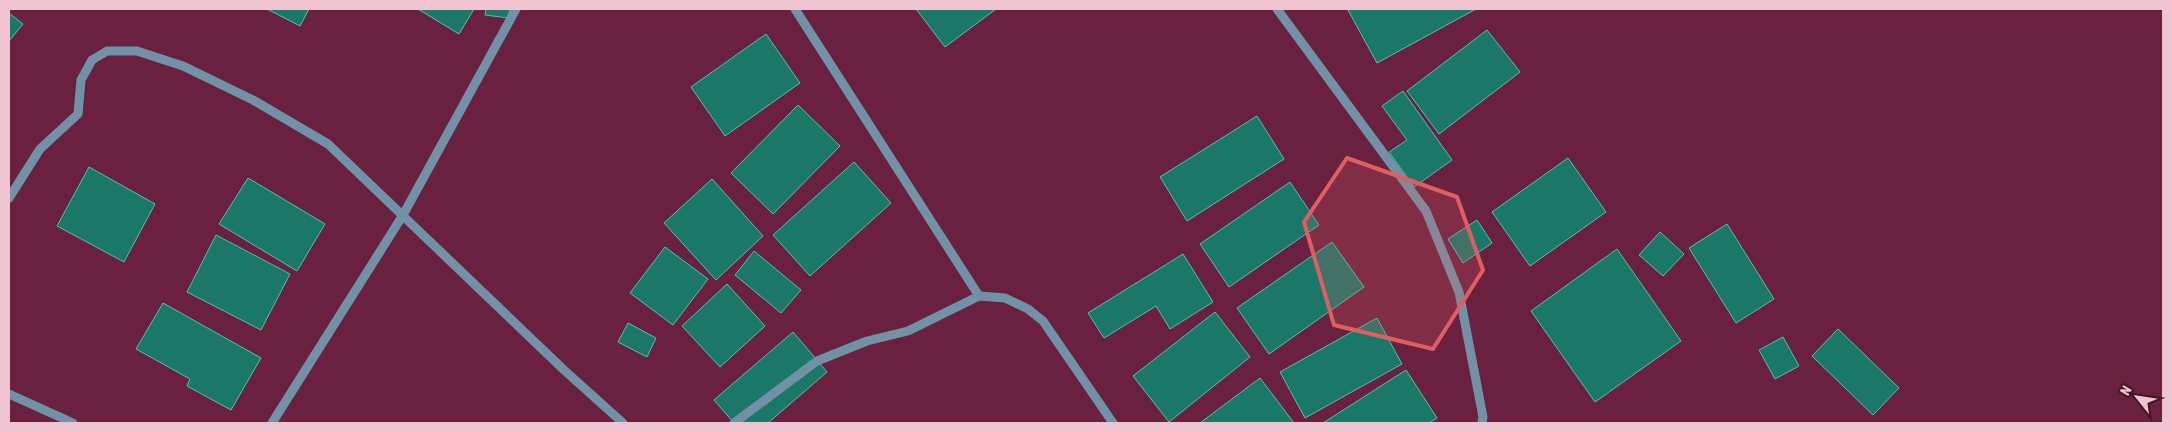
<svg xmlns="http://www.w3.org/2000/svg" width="2172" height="432" font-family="'Asap Condensed',sans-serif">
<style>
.building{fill:#1b7768;stroke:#52c3ad}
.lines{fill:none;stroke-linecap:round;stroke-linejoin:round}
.minor{stroke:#7191a7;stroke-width:9}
.marked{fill:#df5e63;fill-opacity:0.2;stroke:#df5e63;stroke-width:4;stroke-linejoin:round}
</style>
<rect width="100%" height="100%" fill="#69213f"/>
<!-- building -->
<g class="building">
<path d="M267,9H309L300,26Z"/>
<path d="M418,9H474L459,34Z"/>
<path d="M486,9H510L508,18L485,15Z"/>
<path d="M916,9H996L945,47Z"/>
<path d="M1350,9H1476L1377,63L1348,10Z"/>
<path d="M9,13L23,24L9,41Z"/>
<path d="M1487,30L1520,72L1439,134L1407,91Z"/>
<path d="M766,34L800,83L725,136L691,87Z"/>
<path d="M1403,91L1452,160L1414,187L1389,152L1407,140L1382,106Z"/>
<path d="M798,105L840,146L773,214L731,173Z"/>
<path d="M1257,116L1284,159L1187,221L1160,177Z"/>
<path d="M1568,158L1606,212L1530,266L1492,212Z"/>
<path d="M854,162L891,203L810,276L773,235Z"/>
<path d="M89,167L155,204L124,262L57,226Z"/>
<path d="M248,178L325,224L297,271L219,224Z"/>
<path d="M712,179L763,236L716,280L664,223Z"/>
<path d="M1290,182L1319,225L1229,287L1200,244Z"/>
<path d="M1477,220L1492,243L1463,263L1448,239Z"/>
<path d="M1727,224L1774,299L1736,323L1689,248Z"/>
<path d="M1660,232L1684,254L1663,276L1639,255Z"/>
<path d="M216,235L290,274L261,330L187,292Z"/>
<path d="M1332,242L1364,287L1269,354L1237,308Z"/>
<path d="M665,247L708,279L673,325L630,293Z"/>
<path d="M1617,249L1681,341L1595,402L1531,311Z"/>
<path d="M754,251L801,290L781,313L735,275Z"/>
<path d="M1183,254L1213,302L1170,329L1156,306L1104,338L1088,313Z"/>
<path d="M727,284L765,326L720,367L682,326Z"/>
<path d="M163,303L261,358L231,410L187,386L190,379L136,349Z"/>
<path d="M1215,312L1250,357L1169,422L1133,376Z"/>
<path d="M1377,318L1402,364L1305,418L1280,372Z"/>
<path d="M628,323L656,338L647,357L618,342Z"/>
<path d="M1838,329L1899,388L1873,415L1812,356Z"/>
<path d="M793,332L827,372L768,423H734L714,400Z"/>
<path d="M1783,337L1799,366L1775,379L1759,350Z"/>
<path d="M1406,370L1437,418L1429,423H1323Z"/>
<path d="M1260,378L1294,423H1200Z"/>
</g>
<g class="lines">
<!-- minor -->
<g class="minor">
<path d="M795,9L979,296"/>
<path d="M1277,9L1426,211L1459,292L1483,417L1482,423"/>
<path d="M9,198L40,149L78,114L81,80L92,60L107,51H137L183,66L253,100L328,144L564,370L623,423"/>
<path d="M9,394L73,423"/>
<path d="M272,423L403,215L516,9"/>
<path d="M734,423L817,361L867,341L908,331L979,296L1005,298L1028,309L1043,321L1113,423"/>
</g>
</g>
<!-- marked area -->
<path class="marked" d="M1347,158L1457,197L1483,270L1433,349L1334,325L1304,222Z"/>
<!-- border -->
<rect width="2172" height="432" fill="none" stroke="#f0c3d1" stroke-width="20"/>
<!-- north arrow -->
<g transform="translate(2137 397) rotate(300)" stroke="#3b1a26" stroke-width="4" paint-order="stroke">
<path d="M0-4L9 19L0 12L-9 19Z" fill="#f0c3d1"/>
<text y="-8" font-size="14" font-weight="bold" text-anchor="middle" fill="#f0c3d1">N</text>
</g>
</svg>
